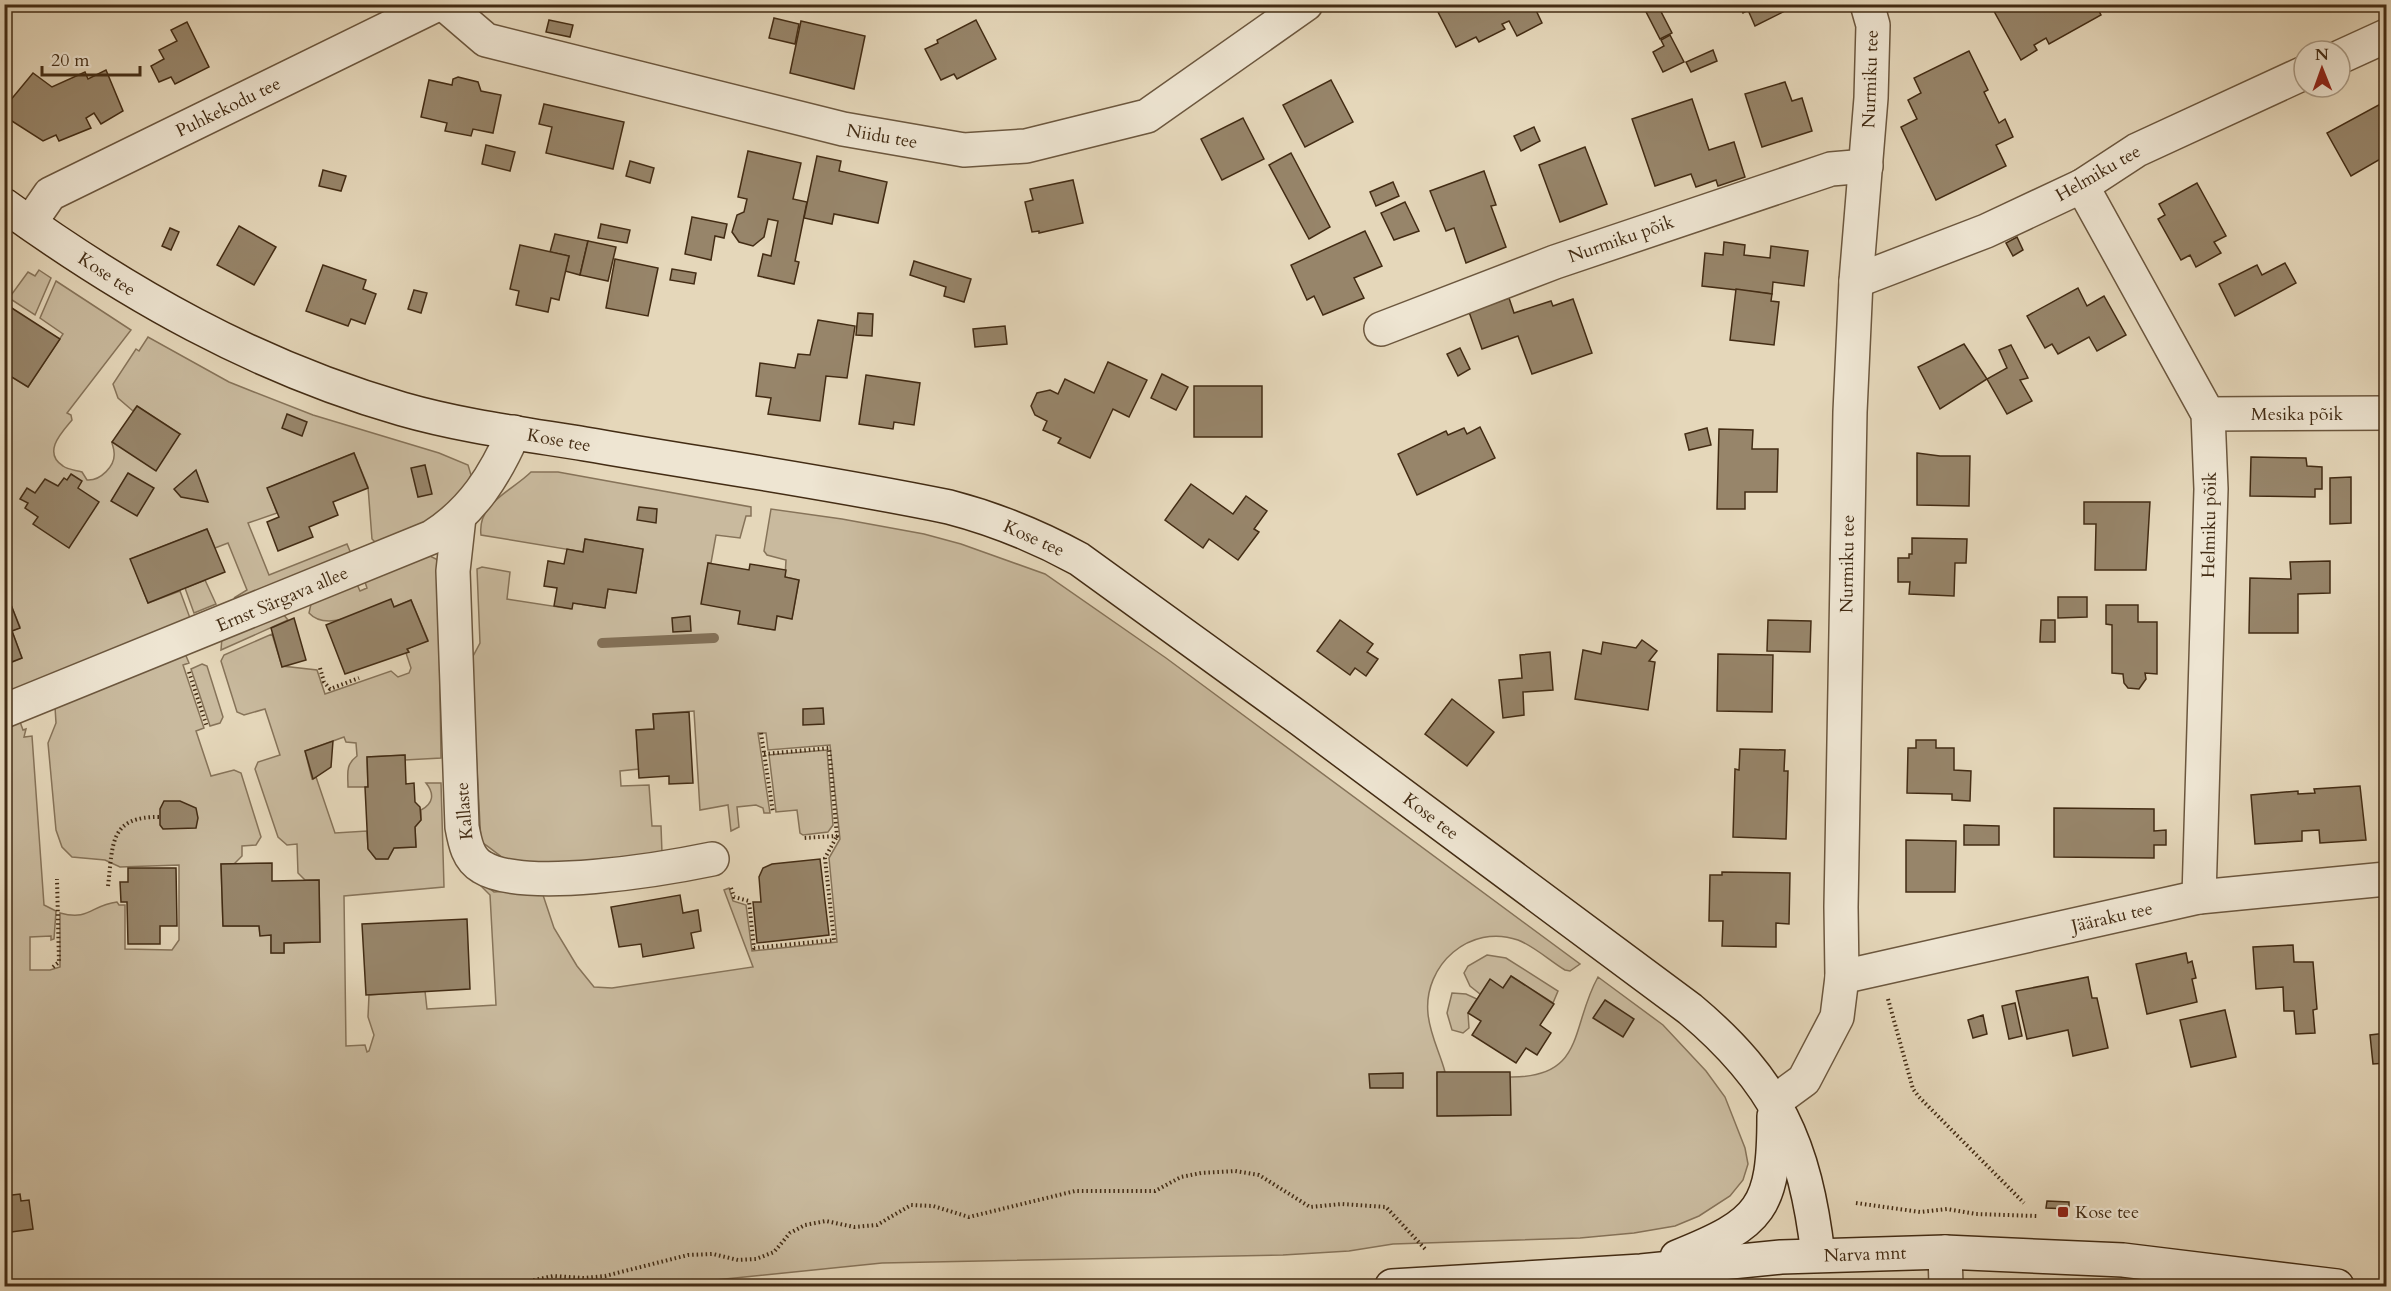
<svg xmlns="http://www.w3.org/2000/svg" width="2391" height="1291" font-family="Cardo,serif">
<style>
.green{fill:#c9ba9e;stroke:#867359;stroke-width:1.5}
.lines{fill:none;stroke-linecap:round;stroke-linejoin:round}
.stream{stroke:#837056;stroke-width:10}
.building{fill:#97856a;stroke:#432c14;stroke-width:1.5}
.minor-casing{stroke:#6c573e;stroke-width:36}
.secondary-casing{stroke:#432c14;stroke-width:36}
.path{stroke:#432c14;stroke-width:4;stroke-dasharray:1.5 3;stroke-linecap:butt}
.minor{stroke:#eee5d2;stroke-width:33}
.secondary{stroke:#eee5d2;stroke-width:33}
.poi-dot{fill:#8f2418;stroke:#eee5d2;stroke-width:2}
.labels{text-anchor:middle;stroke-width:4.5;stroke-linejoin:round;paint-order:stroke}
.street-label{font-size:18px;fill:#432c14;stroke:#eee5d2}
.poi-label{font-size:18px;fill:#432c14;stroke:#eee5d2;text-anchor:start}
</style>
<rect width="100%" height="100%" fill="#e5d7ba"/>
<filter id="stains"><feTurbulence type="fractalNoise" baseFrequency=".00333" numOctaves="4"/><feColorMatrix values="0 0 0 0 .2 0 0 0 0 .09 0 0 0 0 .02 0 0 0 .5 -.17"/></filter>
<radialGradient id="worn" r=".72"><stop offset=".6" stop-color="#630" stop-opacity="0"/><stop offset="1" stop-color="#630" stop-opacity=".3"/></radialGradient>
<!-- green -->
<g class="green">
<path d="M39,270L51,278L35,315L9,298L28,272L35,276Z"/>
<path d="M56,281L131,330L67,413L71,415L72,420C64,430 41,452 63,466C68,470 76,470 82,472L87,480C100,481 116,466 114,452C114,448 112,445 112,442L180,434L137,406L133,411L118,398L113,384L136,349L139,351L148,337L229,382L254,392L313,415L439,453L468,465L471,475C452,519 418,526 378,545L372,539L368,487L354,453L268,488L277,513L248,523L269,575L347,544L352,556L251,597L234,598L247,590L228,543L215,548L207,529L131,559L148,603L180,591L190,618L10,692L5,665L22,658L12,631L20,627L8,598L5,599V379L7,374L28,387L63,334L40,318Z"/>
<path d="M531,472H558L751,507V516H746L740,538L716,535L711,563H708L740,611L739,624L774,630L777,616L792,618L799,580L785,577L786,560L767,555L764,551L771,509L842,519L924,534L961,544L1045,574L1166,658L1580,964L1570,971L1565,970C1550,961 1534,946 1518,940C1470,923 1423,965 1428,1014C1430,1035 1440,1053 1445,1072L1437,1073L1438,1116L1510,1115V1077C1586,1078 1570,1027 1598,977L1663,1025L1706,1071L1725,1097L1745,1148L1748,1164L1743,1180L1730,1196L1699,1216L1675,1226L1634,1233L1580,1238L1393,1244L1349,1251L1283,1255L882,1263L657,1286H5V724L19,719L23,730L26,729L24,737L32,736L44,905L56,911L54,939L51,940V936L30,937V970H50L60,967V913C90,921 91,905 117,902L119,905H125V949L172,950L179,940V865L120,867L105,860L72,857L62,847L56,830L48,743L56,723L55,707L184,651L189,663L183,665L204,728L196,731L211,776L234,770L241,773L261,837L256,845L242,846V856L234,864H221L223,926H259L260,935H271V953H284V943L320,942L319,880H305L298,873L297,844L287,845L278,837L255,769L258,762L280,755L265,709L244,715L237,712L221,661L224,655L272,634L282,666L317,670L325,694L391,671L398,677L409,673L411,668L406,653L408,652L407,649L428,640L411,600L394,607L391,600C369,608 328,634 309,613L311,604L356,582L360,591L367,588L364,579L428,555L438,560L441,758L405,760V755L367,757L368,787H348C348,774 345,765 357,756L356,743L346,742L344,737L305,751L312,779L316,777L335,833L367,831L368,848L376,859H388L394,848L416,847L415,827L421,820V810C433,804 435,794 426,783H441L444,887L344,896L346,1046L365,1045L367,1052L369,1051L374,1035L368,1017L369,995L425,991L427,1009L496,1005L490,895L480,885V881L494,892L541,889L554,928L577,966L594,987L612,988L753,967L724,890L729,888L733,901L746,905L752,951L837,942L829,858L840,839L830,745L768,750L766,733H758L770,813H764L763,808L756,805L737,807L739,827L731,831L728,805L700,810L694,711L653,714L654,729L636,730L639,769L620,771L621,786L649,785L652,826H661L662,853C610,860 553,876 503,858C501,857 487,845 481,842L471,660L480,643L477,569L482,567L510,572L507,599L571,609L573,603L605,608L608,589L636,593L643,549L585,539L583,552L481,535C477,503 512,491 531,472Z"/>
<path d="M205,580L216,604L194,613L185,588Z"/>
<path d="M283,614L288,620L221,650L222,637Z"/>
<path d="M202,664L207,666L223,717L220,723L210,726L191,669Z"/>
<path d="M827,750L833,825L828,832L803,835L800,833L797,810L776,812L769,755Z"/>
<path d="M1487,955L1506,958L1558,991L1553,1003L1511,976L1503,988L1480,994L1470,986L1464,973L1468,966Z"/>
<path d="M1452,993L1466,994L1477,999L1468,1013L1469,1028L1463,1033L1452,1030L1447,1013Z"/>
</g>
<g class="lines">
<!-- stream -->
<path class="stream" d="M602,643L714,638"/>
</g>
<!-- building -->
<g class="building">
<path d="M1453,4H1533L1542,23L1517,36L1509,21L1502,24L1505,29L1479,42L1476,37L1456,47L1438,12Z"/>
<path d="M1642,4H1657L1672,33L1660,39Z"/>
<path d="M1739,4H1784L1787,10L1755,26L1748,10L1743,13Z"/>
<path d="M1990,4H2106L2098,9L2101,15L2049,44L2046,38L2034,45L2037,50L2021,60Z"/>
<path d="M774,18L799,24L795,44L769,38Z"/>
<path d="M549,20L573,25L570,37L546,32Z"/>
<path d="M976,20L996,59L957,79L954,74L941,80L925,49L938,43L937,40Z"/>
<path d="M801,21L865,36L854,89L790,73Z"/>
<path d="M187,22L209,67L175,84L171,77L159,82L151,66L164,59L159,50L177,41L171,30Z"/>
<path d="M1670,35L1684,62L1663,72L1653,52L1664,46L1661,40Z"/>
<path d="M1713,50L1717,61L1691,72L1686,62Z"/>
<path d="M1969,51L1988,90L1984,92L1999,123L2005,119L2013,137L1996,145L2006,166L1936,200L1901,127L1917,119L1908,100L1921,93L1914,78Z"/>
<path d="M106,70L123,111L101,124L94,113L86,118L91,128L59,141L56,135L43,141L4,116V108L33,73L52,87L85,72L88,79Z"/>
<path d="M458,77L478,82L481,91L501,95L493,133L473,129L471,136L445,131L447,123L421,117L429,80L452,85L453,79Z"/>
<path d="M1331,80L1353,122L1305,147L1283,105Z"/>
<path d="M1785,82L1792,101L1802,98L1812,131L1762,147L1745,94Z"/>
<path d="M1692,99L1709,150L1734,142L1745,177L1718,186L1716,180L1696,187L1691,174L1655,186L1632,119Z"/>
<path d="M2386,101V165L2382,158L2351,176L2327,133Z"/>
<path d="M544,104L624,122L613,169L546,153L552,127L539,124Z"/>
<path d="M1243,118L1264,159L1222,180L1201,139Z"/>
<path d="M1534,127L1540,141L1521,151L1514,136Z"/>
<path d="M486,145L515,152L510,171L482,164Z"/>
<path d="M1585,147L1607,204L1560,222L1539,165Z"/>
<path d="M748,151L801,163L793,199L807,202L795,261L799,262L794,284L758,276L763,254L771,256L778,221L768,219L764,237L753,246L739,242L732,232L737,215L744,212L747,199L738,197Z"/>
<path d="M1291,153L1330,227L1309,239L1269,165Z"/>
<path d="M817,156L841,161L839,171L887,182L878,223L834,214L832,224L804,218Z"/>
<path d="M630,161L654,168L650,183L626,176Z"/>
<path d="M323,170L346,176L341,191L319,186Z"/>
<path d="M1484,171L1496,205L1491,206L1506,247L1466,263L1454,228L1446,231L1430,191Z"/>
<path d="M1073,180L1083,223L1039,233V231L1032,232L1025,202L1033,200L1030,189Z"/>
<path d="M1393,182L1399,196L1376,206L1370,192Z"/>
<path d="M2197,183L2226,236L2214,242L2221,253L2196,267L2190,255L2181,260L2158,219L2165,215L2159,204Z"/>
<path d="M1405,202L1419,231L1394,240L1381,213Z"/>
<path d="M692,217L727,224L724,238L715,236L711,260L685,254Z"/>
<path d="M601,224L630,230L627,243L598,238Z"/>
<path d="M239,226L276,247L254,285L217,265Z"/>
<path d="M170,228L179,232L171,250L162,246Z"/>
<path d="M1365,231L1382,266L1354,278L1364,298L1323,315L1314,296L1307,300L1291,265Z"/>
<path d="M555,234L588,241L580,275L565,271L569,256L550,252Z"/>
<path d="M2017,237L2023,250L2013,256L2006,243Z"/>
<path d="M588,241L616,247L608,281L580,275Z"/>
<path d="M1724,242L1745,245L1744,255L1770,258L1771,246L1808,251L1804,286L1773,282L1772,294L1702,286L1705,253L1723,255Z"/>
<path d="M520,245L569,256L559,300L551,298L548,312L516,305L519,291L510,289Z"/>
<path d="M615,259L658,268L648,316L606,308Z"/>
<path d="M914,261L971,279L964,302L944,296L946,287L910,275Z"/>
<path d="M2285,263L2296,283L2235,316L2219,284L2257,265L2262,275Z"/>
<path d="M323,265L366,280L363,289L376,294L365,324L351,319L348,326L306,311Z"/>
<path d="M672,269L696,273L694,284L670,280Z"/>
<path d="M2078,288L2087,306L2104,296L2126,335L2097,351L2089,337L2058,354L2052,344L2045,348L2027,316Z"/>
<path d="M1736,289L1772,294L1771,301L1779,302L1774,345L1730,340Z"/>
<path d="M414,290L427,293L421,313L408,309Z"/>
<path d="M1509,298L1514,313L1551,301L1553,306L1573,299L1592,353L1532,374L1518,336L1482,349L1469,312Z"/>
<path d="M4,303L60,339L28,387L7,374L4,379Z"/>
<path d="M858,313L873,314L872,336L856,335Z"/>
<path d="M818,320L855,326L847,378L826,376L820,421L768,414L771,398L756,396L760,363L795,368L798,354L810,355Z"/>
<path d="M1005,326L1007,344L975,347L973,329Z"/>
<path d="M1964,344L1987,379L1940,409L1918,367Z"/>
<path d="M2011,345L2028,378L2020,380L2032,401L2007,414L1987,379L2007,368L1999,350Z"/>
<path d="M1460,348L1470,369L1458,376L1447,354Z"/>
<path d="M1108,362L1147,380L1129,417L1113,409L1090,458L1058,443L1061,438L1043,430L1047,421L1035,415L1031,406L1037,393L1050,390L1058,394L1065,379L1094,393Z"/>
<path d="M1162,374L1188,387L1176,410L1151,398Z"/>
<path d="M866,375L920,383L914,425L894,422L893,429L859,424Z"/>
<rect x="1194" y="386" width="68" height="51"/>
<path d="M137,406L180,434L156,471L112,442Z"/>
<path d="M287,414L307,422L302,436L282,428Z"/>
<path d="M1480,427L1495,458L1417,495L1398,454L1446,431L1448,435L1464,428L1467,434Z"/>
<path d="M1707,428L1711,445L1689,450L1685,434Z"/>
<path d="M1719,429L1753,430L1752,449H1778L1777,492H1745V509H1717Z"/>
<path d="M354,453L368,488L333,502L338,515L309,527L313,537L278,551L267,522L279,517L267,488Z"/>
<path d="M1917,453L1940,456H1970L1969,506L1917,505Z"/>
<path d="M2251,457L2306,458L2307,466L2322,467V489H2315V497L2250,496Z"/>
<path d="M425,465L432,494L418,497L411,468Z"/>
<path d="M196,470L208,502L181,497L174,489Z"/>
<path d="M128,473L154,488L137,516L111,501Z"/>
<path d="M71,474L82,481L78,488L99,502L69,548L33,524L38,517L25,508L28,503L20,499L27,488L35,493L45,479L58,486L64,478L67,480Z"/>
<path d="M2351,477V523L2330,524V478Z"/>
<path d="M1191,484L1233,514L1246,496L1267,511L1254,529L1259,532L1238,560L1209,539L1203,548L1165,520Z"/>
<path d="M2084,502H2150L2146,570H2095L2096,524H2084Z"/>
<path d="M639,507L657,509L656,523L637,520Z"/>
<path d="M207,529L225,572L148,603L130,559Z"/>
<path d="M1912,538L1967,539L1966,563H1955L1954,596L1909,594L1910,582H1898V558H1909V554H1912Z"/>
<path d="M585,539L643,549L636,593L608,589L605,608L573,603L572,609L554,606L557,588L544,586L548,561L564,564L567,549L583,552Z"/>
<path d="M2330,561V593L2298,594V633H2249L2250,578L2291,579L2290,562Z"/>
<path d="M708,563L749,570L750,564L786,570L785,577L799,580L792,619L777,616L775,630L738,624L740,611L701,604Z"/>
<path d="M8,597L20,628L12,631L22,658L4,665V599Z"/>
<path d="M2058,597H2087V617L2058,618Z"/>
<path d="M391,599L394,607L411,600L428,641L407,649L409,652L406,653L345,674L326,625Z"/>
<path d="M2106,605H2138V622H2157V674L2145,673L2146,679L2139,689L2128,688L2124,683L2123,674L2112,673V625L2106,624Z"/>
<path d="M690,616L691,631L673,632L672,618Z"/>
<path d="M294,618L306,660L282,667L271,628Z"/>
<path d="M1340,620L1373,644L1367,652L1378,659L1366,676L1355,668L1350,675L1317,651Z"/>
<path d="M1768,620L1811,621L1810,652L1767,651Z"/>
<path d="M2041,620H2055V642H2040Z"/>
<path d="M1642,640L1657,651L1649,661L1655,662L1648,710L1575,699L1583,650L1601,654L1603,642L1636,648Z"/>
<path d="M1550,652L1553,690L1523,692L1524,715L1503,718L1499,680L1522,678L1520,655Z"/>
<path d="M1718,654L1773,655L1772,712L1717,711Z"/>
<path d="M1452,699L1494,732L1467,766L1425,734Z"/>
<path d="M823,708L824,724L803,725V709Z"/>
<path d="M689,712L693,783L669,784V776L639,778L636,730L654,729L653,714Z"/>
<path d="M1916,740H1936V748H1954V770L1971,771L1970,801L1952,800V794L1907,793L1908,748H1916Z"/>
<path d="M333,741L331,767L313,779L305,751Z"/>
<path d="M1740,749L1785,750L1784,771H1788L1786,839L1733,837L1735,769L1739,770Z"/>
<path d="M405,755L406,784L414,783L415,802L420,807L421,820L415,827L416,847L394,848L388,859H376L368,849L365,787H368L367,757Z"/>
<path d="M2360,786L2366,840L2320,843L2319,830L2302,831V841L2255,844L2251,795L2298,791V794L2315,793L2314,789Z"/>
<path d="M164,801H180L196,808L198,818L196,828L163,829L160,825V809Z"/>
<path d="M2054,808L2154,809V831L2166,830V845H2154V858L2054,857Z"/>
<path d="M1964,825L1999,826V845H1964Z"/>
<path d="M1906,840L1956,841L1955,892H1906Z"/>
<path d="M820,859L829,935L757,943L753,902H761L759,877L763,868L772,864Z"/>
<path d="M272,863V881L319,880L320,942L284,943V953H271V935L260,936L259,926H223L221,864Z"/>
<path d="M128,868H176L177,926H160V944H128L127,902H121L120,882H128Z"/>
<path d="M1722,872L1790,873L1789,924L1776,923V947L1722,946L1723,921H1709L1710,875H1722Z"/>
<path d="M680,895L683,913L698,910L701,931L691,933L694,948L643,957L641,944L619,947L611,907Z"/>
<path d="M467,919L470,989L366,995L362,924Z"/>
<path d="M2293,945L2294,962H2313L2317,1009L2313,1010L2315,1033L2296,1034L2294,1011H2284L2283,987L2256,989L2253,947Z"/>
<path d="M2186,953L2188,963L2192,961L2196,978L2192,979L2197,1002L2147,1014L2136,964Z"/>
<path d="M1511,976L1554,1004L1540,1025L1551,1033L1537,1055L1526,1048L1516,1063L1472,1035L1481,1021L1468,1013L1490,979L1503,988Z"/>
<path d="M2088,977L2092,998H2097L2108,1048L2073,1056L2068,1030L2027,1039L2016,991Z"/>
<path d="M1605,1000L1634,1019L1623,1037L1593,1018Z"/>
<path d="M2015,1003L2022,1036L2009,1039L2002,1006Z"/>
<path d="M2225,1010L2236,1057L2191,1067L2180,1020Z"/>
<path d="M1983,1015L1987,1034L1973,1038L1968,1020Z"/>
<path d="M2386,1033V1063L2373,1064L2370,1035Z"/>
<path d="M1437,1072H1510L1511,1115L1437,1116Z"/>
<path d="M1403,1073V1088H1370L1369,1074Z"/>
<path d="M20,1194L21,1201L29,1200L33,1229L4,1233V1196Z"/>
<path d="M2047,1201L2069,1202V1209L2046,1208Z"/>
</g>
<g class="lines">
<defs>
<g id="minor">
<path d="M444,4L486,40L843,129L964,150L1026,146L1147,116L1306,4"/>
<path d="M2340,57L2386,36"/>
<path d="M2082,186L2208,414L2211,489L2199,897"/>
<path d="M30,223L50,194L438,4"/>
<path d="M1856,281L1986,231L2082,186L2137,150L2304,73"/>
<path d="M1381,329L1555,262L1831,169L1866,166"/>
<path d="M2208,414L2386,413"/>
<path d="M459,517L453,571L462,827C465,843 468,859 482,867C523,893 664,869 712,859"/>
<path d="M4,711L432,537C473,511 495,475 514,432"/>
<path d="M1842,977L2199,897L2386,879"/>
<path d="M1774,1102L1804,1080L1837,1017L1842,977L1841,907L1850,412L1856,281L1871,98L1873,25L1867,4"/>
<path d="M1945,1252L1946,1286"/>
</g>
<g id="secondary">
<path d="M4,205C129,295 254,366 402,409C461,426 524,434 585,444C706,465 828,482 949,507C995,519 1037,536 1079,559L1300,719L1690,1009C1777,1082 1805,1144 1818,1255"/>
<path d="M1677,1257C1762,1223 1774,1208 1774,1116"/>
<path d="M1392,1286L1641,1271L1781,1257L1945,1252L2123,1260L2337,1286"/>
</g>
</defs>
<!-- minor casing -->
<use href="#minor" class="minor-casing"/>
<!-- secondary casing -->
<use href="#secondary" class="secondary-casing"/>
<!-- path -->
<g class="path">
<path d="M320,668L324,682L330,689L359,678"/>
<path d="M189,672L207,727"/>
<path d="M761,733L773,812"/>
<path d="M764,754L829,748L837,836L803,838"/>
<path d="M108,886C113,844 109,816 160,817"/>
<path d="M731,888L734,897L749,901L754,948L834,940L825,858L837,836"/>
<path d="M53,967L59,962L57,879"/>
<path d="M1888,999L1913,1089L1919,1097L2024,1203"/>
<path d="M1856,1203L1920,1212L1947,1209L1976,1214L2037,1216"/>
<path d="M507,1286L553,1276L584,1278L605,1276L688,1255L713,1254L738,1260L756,1259L774,1252L790,1233L805,1225L826,1221L854,1227L877,1225L911,1205L933,1206L969,1217L1075,1191H1155L1181,1177L1201,1173L1235,1171L1259,1175L1310,1207L1342,1204L1386,1207L1426,1250"/>
</g>
<!-- minor -->
<use href="#minor" class="minor"/>
<!-- secondary -->
<use href="#secondary" class="secondary"/>
</g>
<!-- markers -->
<rect class="poi-dot" x="2057" y="1206" width="12" height="12" rx="3"/>
<g class="labels">
<!-- street labels -->
<g class="street-label">
<text transform="translate(1870 79) rotate(-88)" y="6">Nurmiku tee</text>
<text transform="translate(228 107) rotate(-26)" y="6">Puhkekodu tee</text>
<text transform="translate(882 136) rotate(10)" y="6">Niidu tee</text>
<text transform="translate(2098 173) rotate(-30)" y="6">Helmiku tee</text>
<text transform="translate(1621 239) rotate(-19)" y="6">Nurmiku põik</text>
<text transform="translate(107 274) rotate(33)" y="6">Kose tee</text>
<text x="2297" y="420">Mesika põik</text>
<text transform="translate(559 440) rotate(10)" y="6">Kose tee</text>
<text transform="translate(2209 525) rotate(-89)" y="6">Helmiku põik</text>
<text transform="translate(1034 538) rotate(24)" y="6">Kose tee</text>
<text transform="translate(1847 564) rotate(-89)" y="6">Nurmiku tee</text>
<text transform="translate(282 599) rotate(-23)" y="6">Ernst Särgava allee</text>
<text transform="translate(464 811) rotate(-95)" y="6">Kallaste</text>
<text transform="translate(1431 816) rotate(37)" y="6">Kose tee</text>
<text transform="translate(2112 917) rotate(-13)" y="6">Jääraku tee</text>
<text transform="translate(1865 1254) rotate(-2)" y="6">Narva mnt</text>
</g>
<!-- poi labels -->
<g class="poi-label">
<text x="2075" y="1218">Kose tee</text>
</g>
</g>
<!-- margin -->
<rect width="2391" height="1291" fill="none" stroke="#e5d7ba" stroke-width="24"/>
<rect x="6" y="6" width="2379" height="1279" fill="none" stroke="#432c14" stroke-width="3"/>
<rect x="12" y="12" width="2367" height="1267" fill="none" stroke="#432c14" stroke-width="1.5"/>
<!-- north arrow -->
<g transform="translate(2322 69) rotate(359)"><circle r="28" fill="#eee5d2" stroke="#aa9b86" stroke-width="1.5"/>
<path d="M0-4.5L10 22L0 15L-10 22Z" fill="#8f2418"/>
<text y="-9" font-size="16" font-weight="bold" text-anchor="middle" fill="#432c14">N</text>
</g>
<!-- scale -->
<path d="M42 66v9h98v-9" fill="none" stroke="#432c14" stroke-width="3"/>
<text x="51" y="66" font-size="18" fill="#432c14" stroke="#eee5d2" stroke-width="4.5" paint-order="stroke">20 m</text>
<rect width="100%" height="100%" filter="url(#stains)"/>
<rect width="100%" height="100%" fill="url(#worn)"/>
</svg>
